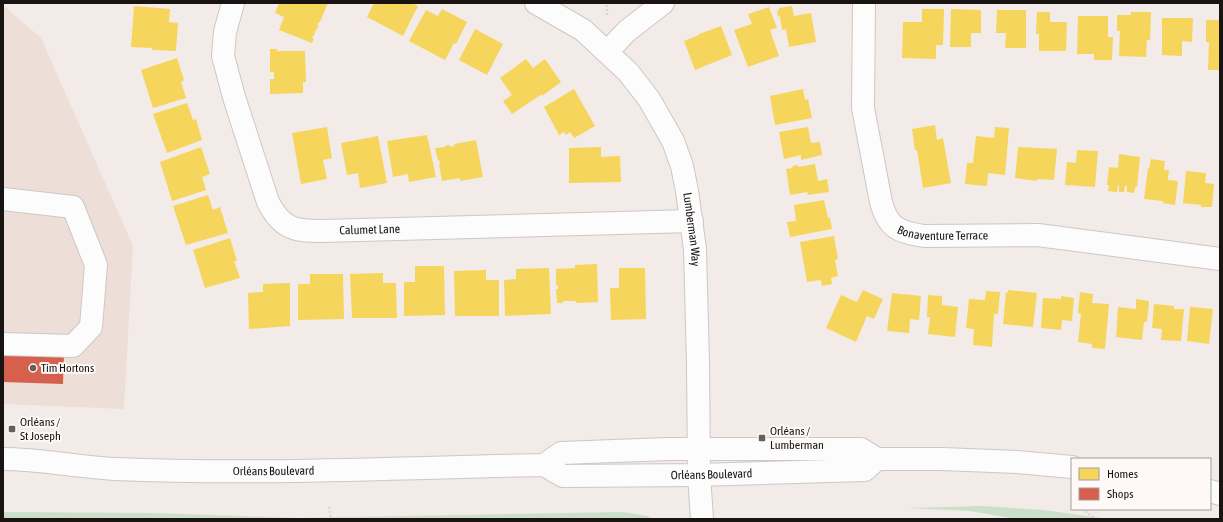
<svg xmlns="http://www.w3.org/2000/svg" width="1223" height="522" font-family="'Asap Condensed',sans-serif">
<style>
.built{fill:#eeded8}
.green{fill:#cce0c9}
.homes{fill:#f6d55c}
.shops{fill:#d6604d}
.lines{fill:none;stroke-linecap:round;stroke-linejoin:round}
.minor-casing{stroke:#cdc7c5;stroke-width:24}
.major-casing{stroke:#cdc7c5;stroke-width:24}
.path{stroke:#d8d6d5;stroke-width:2.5;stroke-dasharray:2 2;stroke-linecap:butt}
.minor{stroke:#fdfcfc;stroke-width:22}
.major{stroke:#fdfcfc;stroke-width:22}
.poi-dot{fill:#655f5d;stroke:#fef8f6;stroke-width:1.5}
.labels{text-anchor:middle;stroke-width:4;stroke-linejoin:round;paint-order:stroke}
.street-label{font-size:12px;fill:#191412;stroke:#fef8f6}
.poi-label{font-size:12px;fill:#191412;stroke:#fef8f6;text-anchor:start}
</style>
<rect width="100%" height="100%" fill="#f3ebe8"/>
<!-- built -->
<path class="built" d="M3,5L41,38L133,246L124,409L3,404Z"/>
<!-- green -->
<g class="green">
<path d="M982,506L1044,510L1108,519H1016L970,511L907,508Z"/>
<path d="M3,512L153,513L298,518L623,512L648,516L652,519H3Z"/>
</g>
<!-- homes -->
<g class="homes">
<path d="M279,3H328L320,22H319L317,25H319L312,38L314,39L312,43L279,30L284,17L275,13Z"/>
<path d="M374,3H412L418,6L403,36L367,17Z"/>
<path d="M134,6L170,9L169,22L178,23L176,51L152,50V48L131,47Z"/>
<path d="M792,6L794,16L811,13L816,42L789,47L786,29L782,30L780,16L778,17L777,11L779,10V8Z"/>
<path d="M769,7L777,28L770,30L779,56L748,67L734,30L752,24L748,14Z"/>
<path d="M442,9L467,22L456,44L454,43L445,60L409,41L426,10L438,16Z"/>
<path d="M922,9H944L943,45H936V59L902,58L903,22H922Z"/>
<path d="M951,9L981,10V33H971V47H950Z"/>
<path d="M997,10H1026V48H1005L1006,33H996Z"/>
<path d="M1037,12H1050V22H1067L1066,51H1039V34H1036Z"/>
<path d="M1131,12H1151L1150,40H1147L1146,57L1119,56L1120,31H1117V15H1131Z"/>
<path d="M1078,16H1108V37H1113L1112,60H1094V54H1077Z"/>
<path d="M1162,18H1193L1192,42L1182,41V56L1162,55Z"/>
<path d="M1206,20H1220V70H1208L1209,42H1206Z"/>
<path d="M721,26L732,55L695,70L684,41L699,35V34Z"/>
<path d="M475,29L503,44L487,75L459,60Z"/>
<path d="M270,49H277V51H305L306,82H303V93L270,94V79H274V72H270Z"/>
<path d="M177,58L184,80L181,82L186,98L153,108L141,70Z"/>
<path d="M526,59L533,68L545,59L561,82L542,96V94L512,114L503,101L512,95L500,78Z"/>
<path d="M574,89L595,126L574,138L570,132L566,135L564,132L559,135L544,107Z"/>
<path d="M803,89L805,100L808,99L812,118L775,125L770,96Z"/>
<path d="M187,103L193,120L196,119L202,140L167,153L153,114Z"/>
<path d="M935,125L937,140L943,138L951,183L923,188L917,150H915L912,129Z"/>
<path d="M327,127L332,158L323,160L327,179L301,184L292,133Z"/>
<path d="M808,127L811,143L820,142L822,155L801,160V155L784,159L779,132Z"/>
<path d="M995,127L1009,128L1005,175L988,173L987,186L965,184L967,163H973L976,136L994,138Z"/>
<path d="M427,135L436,177L409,182L408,174L393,177L387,141Z"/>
<path d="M378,136L387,183L360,188L358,173L347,175L341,143Z"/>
<path d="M476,140L483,177L460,181V178L442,181L439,165L440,164L439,160H438L435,148L445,147V146L450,145V147L455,146L454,144Z"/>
<path d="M201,147L210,174L202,177L206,190L172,201L160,162Z"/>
<path d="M601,147V157L620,156L621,182L569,183V148Z"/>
<path d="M1018,147L1057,149L1054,180L1037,179V181L1015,178Z"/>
<path d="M1077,150L1098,151L1095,187L1065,185L1067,162L1076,163Z"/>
<path d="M1119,154L1140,157L1137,187H1135L1134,193L1127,192V186H1125L1124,192H1119V186L1118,185L1117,192L1108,191L1109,185H1107L1109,167L1118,168Z"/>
<path d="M1151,159L1165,161L1164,170H1169L1168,180L1178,181L1175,205L1163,203V201L1144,199L1148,168L1149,169Z"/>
<path d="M815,164L818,181L827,179L829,192L808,195L807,192L790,195L786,169L793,168L792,166L798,165V167Z"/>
<path d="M1186,171L1206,173L1205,183L1214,184L1212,207H1201V205L1183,203Z"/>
<path d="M208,195L213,210L220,207L228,233L186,245L173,206Z"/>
<path d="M824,200L828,218H830L832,229L790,237L787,222L796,221L794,205Z"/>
<path d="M834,236L838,259L835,260L838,276L831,278L832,284L822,286L821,280L807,282L800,242Z"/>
<path d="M230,238L237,261H234L240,278L205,288L193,250Z"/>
<path d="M597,264L598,302L576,303V301H563V303H557L556,289H558V285L556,286V269L575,268V265Z"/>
<path d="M415,266H444L445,315L404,316V282H415Z"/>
<path d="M549,268L551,314L505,316L504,280L516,279V269Z"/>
<path d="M619,268H645L646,319L611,320L610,288H619Z"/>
<path d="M486,270V280H499V316H455L454,271Z"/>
<path d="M383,273V283H396L397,318H352L350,274Z"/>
<path d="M310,274H343L344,319L298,320V284H310Z"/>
<path d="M290,283V326L249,329L248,293L263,292V284Z"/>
<path d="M863,290L883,299L874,319L867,316L856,342L826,328L841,295L857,302Z"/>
<path d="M1008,290L1037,293L1033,327L1003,324L1006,292L1008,293Z"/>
<path d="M986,291L1000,292L998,314H994L992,347L973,345L974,329L966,328L969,299L985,300Z"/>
<path d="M1080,292L1093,294L1092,303L1109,304L1105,349L1092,348V344L1078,342L1081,314L1078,313Z"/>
<path d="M892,293L921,296L919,320L910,319L909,333L887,331Z"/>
<path d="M928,295L942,296V305L958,307L955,337L928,334L930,317H927Z"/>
<path d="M1061,296L1074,298L1072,321L1062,320L1061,330L1041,328L1043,298L1061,299Z"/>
<path d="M1136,299L1149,301L1147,322H1144L1142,340L1116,337L1118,307L1136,309Z"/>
<path d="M1154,304L1174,306V309H1184L1181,341L1161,340L1162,329L1152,328Z"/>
<path d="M1190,307L1213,309L1209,344L1187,341Z"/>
</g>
<!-- shops -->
<path class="shops" d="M3,353L64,355L63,384L3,382Z"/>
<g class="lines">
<defs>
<g id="minor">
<path id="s1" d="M233,3L225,32L223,56L234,97L268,202C282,229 294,231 322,231L692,221"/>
<path id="s2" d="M536,3L583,30L628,72L649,99L673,141L682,166L687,191L695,249L698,364L699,475L702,519"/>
<path id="s3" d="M864,3L863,108L881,202C888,228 898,232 924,236L1038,235L1220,259"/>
<path d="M607,52L627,31L663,3"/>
<path d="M3,199L73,207L96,265L91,327L73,346L3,344"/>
</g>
<g id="major">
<path id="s4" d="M3,459C40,459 77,467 115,469C258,475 401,468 544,465L563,476L699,475L865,470L877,459"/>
<path d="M544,465L561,453L668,449H861L877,459H942L1017,462L1072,467"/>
<path d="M1210,491L1220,494"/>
</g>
</defs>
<!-- minor casing -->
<use href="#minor" class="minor-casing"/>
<!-- major casing -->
<use href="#major" class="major-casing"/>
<!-- path -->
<g class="path">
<path d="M607,15V3"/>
<path d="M329,507L331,519"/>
<path d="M1082,509L1096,519"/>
</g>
<!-- minor -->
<use href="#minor" class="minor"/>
<!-- major -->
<use href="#major" class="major"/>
</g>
<!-- markers -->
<g class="poi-dot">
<circle cx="33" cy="368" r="4"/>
<rect x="8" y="425" width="8" height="8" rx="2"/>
<rect x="758" y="434" width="8" height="8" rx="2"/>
</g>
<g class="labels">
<!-- street labels -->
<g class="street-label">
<text dy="4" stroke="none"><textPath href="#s1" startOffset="321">Calumet Lane</textPath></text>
<text dy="4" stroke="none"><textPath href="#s2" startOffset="289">Lumberman Way</textPath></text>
<text dy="4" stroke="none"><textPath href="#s3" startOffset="279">Bonaventure Terrace</textPath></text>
<text dy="4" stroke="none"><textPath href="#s4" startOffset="271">Orléans Boulevard</textPath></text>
<text dy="4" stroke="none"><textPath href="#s4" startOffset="712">Orléans Boulevard</textPath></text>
</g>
<!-- poi labels -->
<g class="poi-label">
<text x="41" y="372">Tim Hortons</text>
<text x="20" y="426">Orléans /<tspan x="20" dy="14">St Joseph</tspan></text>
<text x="770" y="435">Orléans /<tspan x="770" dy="14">Lumberman</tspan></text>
</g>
</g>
<!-- border -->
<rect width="1223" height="522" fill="none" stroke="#191412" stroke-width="8"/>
<!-- legend -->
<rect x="1071" y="458" width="140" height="52" fill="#fef8f6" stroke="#a29d9b"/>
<rect x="1079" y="468" width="20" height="12" fill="#f6d55c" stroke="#a29d9b"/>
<text x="1107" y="478" font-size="12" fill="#191412">Homes</text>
<rect x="1079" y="488" width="20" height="12" fill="#d6604d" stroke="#a29d9b"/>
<text x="1107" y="498" font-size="12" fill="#191412">Shops</text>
</svg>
